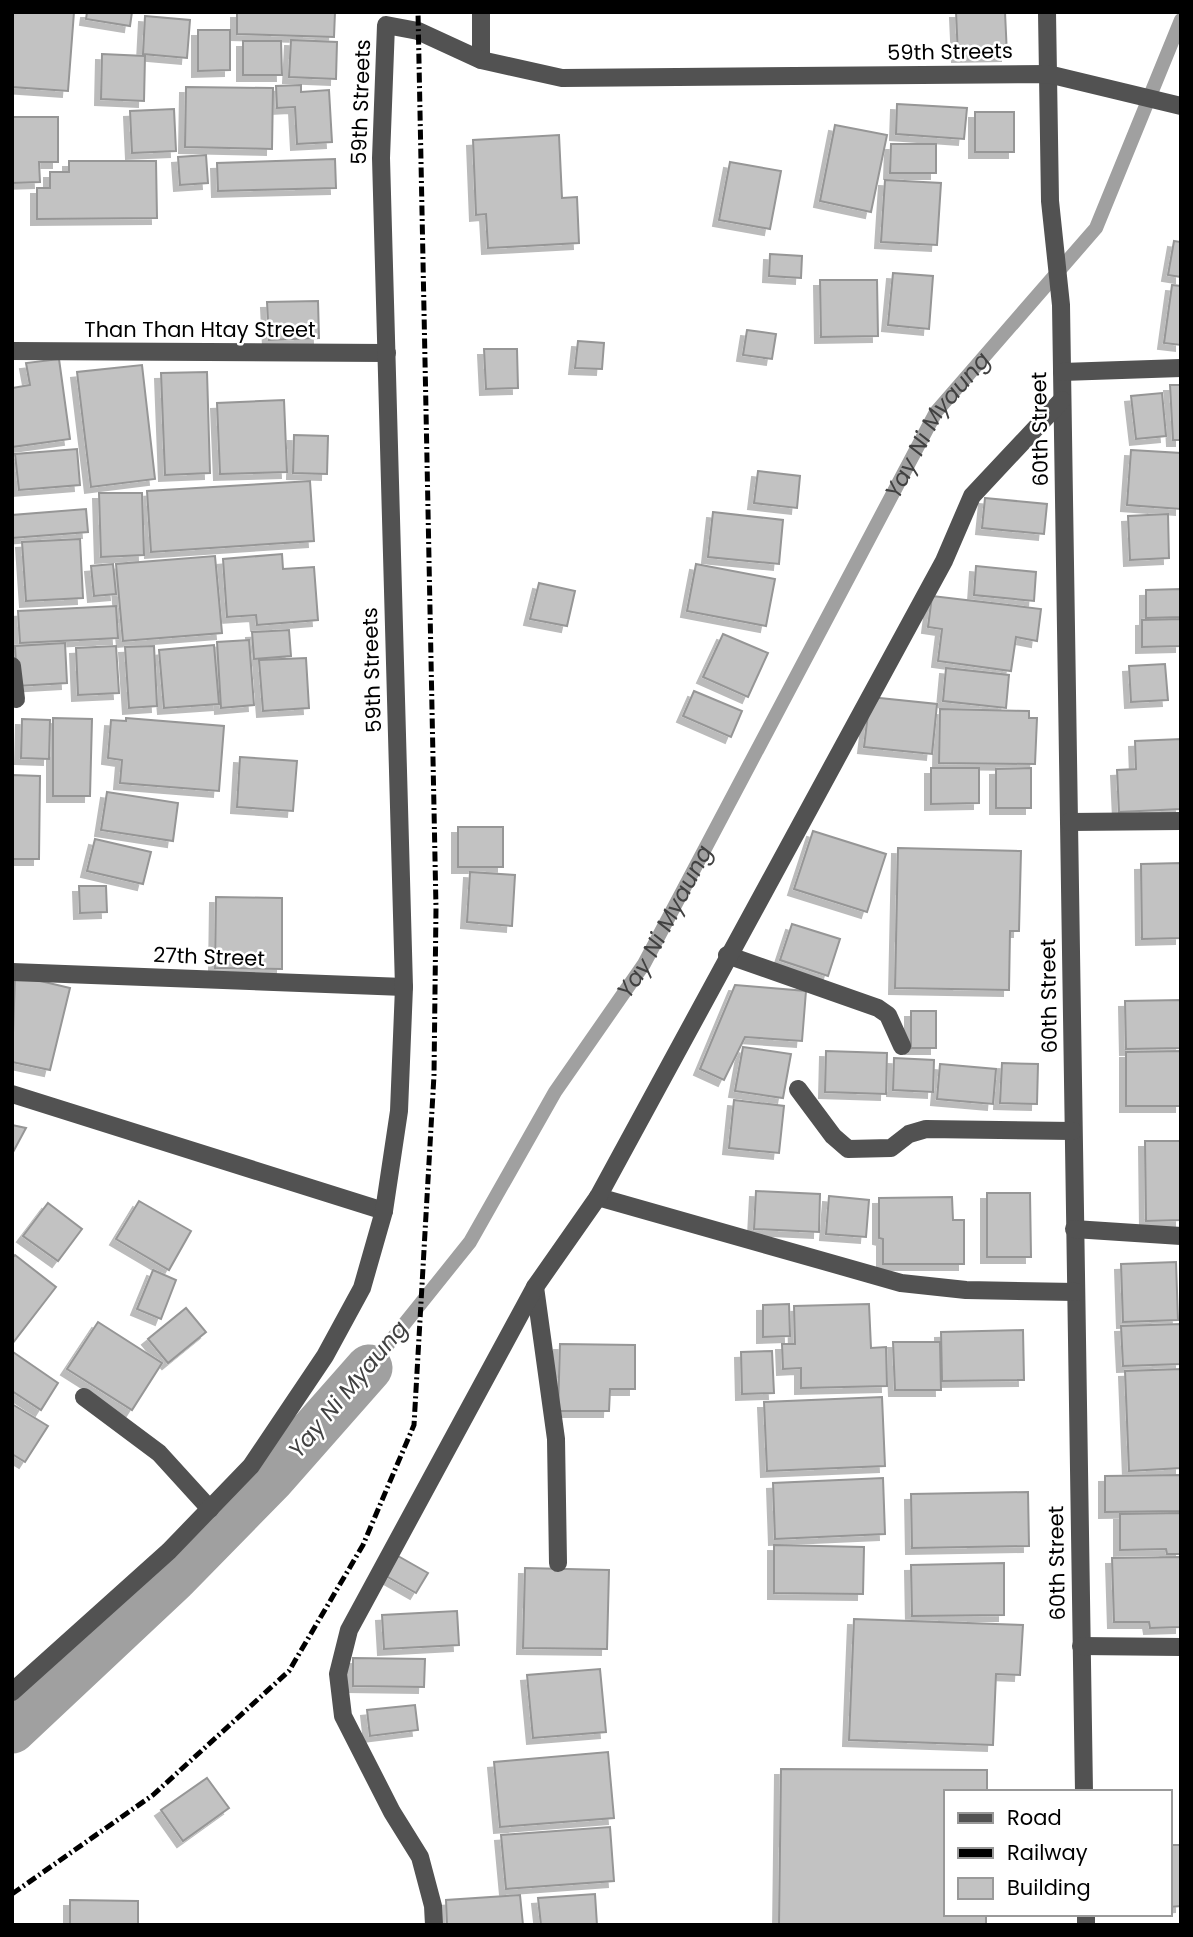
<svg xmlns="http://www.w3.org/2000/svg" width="1193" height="1937" font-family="Poppins,sans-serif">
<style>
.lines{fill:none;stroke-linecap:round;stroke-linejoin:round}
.stream{stroke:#a0a0a0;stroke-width:14}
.canal{stroke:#a0a0a0;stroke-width:47}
.building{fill:#c2c2c2;stroke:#969696;stroke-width:2;filter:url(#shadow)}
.minor{stroke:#525252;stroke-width:18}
.rail{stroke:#000;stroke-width:5;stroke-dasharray:10 3.5 2 3.5;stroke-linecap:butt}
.labels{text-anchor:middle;stroke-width:5;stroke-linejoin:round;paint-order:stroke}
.street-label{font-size:21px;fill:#000;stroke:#fff}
.water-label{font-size:23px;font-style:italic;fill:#414141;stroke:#fff}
</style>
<defs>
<filter id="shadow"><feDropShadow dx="-6" dy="6" stdDeviation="0" flood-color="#0004"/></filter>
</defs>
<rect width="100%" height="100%" fill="#fff"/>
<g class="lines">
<!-- stream -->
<path class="stream" id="s1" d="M369,1368L470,1242L555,1092L644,964L936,412L1096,228L1181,20"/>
<!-- canal -->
<path class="canal" d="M12,1730L174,1578L272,1478L369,1368"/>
</g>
<!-- building -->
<g class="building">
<path d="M12,12H74L68,91L12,87Z"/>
<path d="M87,12H132L130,26L86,19Z"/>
<path d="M237,12H335L334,37L237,34Z"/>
<path d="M956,12H1005L1007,55L958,56Z"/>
<path d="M145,16L190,20L187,58L143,54Z"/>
<path d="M198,30H230V70L198,71Z"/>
<path d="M291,40L337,42L336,79L289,77Z"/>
<path d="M243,41H281L282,75H243Z"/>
<path d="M102,54L145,56L144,101L101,99Z"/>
<path d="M301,85V92L329,90L332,142L297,144L295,107L277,108L276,86Z"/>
<path d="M186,87L273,88L272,149L185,147Z"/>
<path d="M897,104L967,108L964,139L896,134Z"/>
<path d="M174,109L176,151L132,153L130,111Z"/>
<rect x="975" y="112" width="39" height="40"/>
<path d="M12,117H58V162H39L40,182L12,183Z"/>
<path d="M835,125L887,135L871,212L820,201Z"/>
<path d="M559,135L562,198L577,197L579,243L488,248L486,214L476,215L473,140Z"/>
<path d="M891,144H936V173H890Z"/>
<path d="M206,155L208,183L180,185L178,157Z"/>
<path d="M335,159L336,188L218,191L217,163Z"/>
<path d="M69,161H156L157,218L37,219V188H50V172H69Z"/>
<path d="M730,162L781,171L770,229L719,220Z"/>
<path d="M885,180L941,183L937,245L881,242Z"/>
<path d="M1174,241L1181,242V277L1168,275Z"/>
<path d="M770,254L802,256L801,278L769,276Z"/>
<path d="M893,273L933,276L929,329L888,325Z"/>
<path d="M820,280H877L878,336L821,337Z"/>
<path d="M1172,285L1181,286V345L1164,343Z"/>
<path d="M318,301L319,338L269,340L267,302Z"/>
<path d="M747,330L776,334L772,359L743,355Z"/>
<path d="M578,341L604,343L602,369L575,368Z"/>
<path d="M484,349H517L518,388L486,389Z"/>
<path d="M59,359L70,439L12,447V388L30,385L26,363Z"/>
<path d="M142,365L155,479L91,487L77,372Z"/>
<path d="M207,372L210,473L165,475L161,373Z"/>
<path d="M1170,385H1181V440H1173Z"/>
<path d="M1162,393L1166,436L1136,439L1131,396Z"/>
<path d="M284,400L287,472L220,474L217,403Z"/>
<path d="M294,435L328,436L327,474L293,473Z"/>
<path d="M77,449L80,485L19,490L15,454Z"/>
<path d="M1131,450L1181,453V509L1127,505Z"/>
<path d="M758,471L800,476L797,508L754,503Z"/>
<path d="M310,481L314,541L151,552L147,491Z"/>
<path d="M99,493H142L144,555L101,557Z"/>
<path d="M985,498L1047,504L1044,534L982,528Z"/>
<path d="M86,509L88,532L12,538V515Z"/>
<path d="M713,512L783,520L779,564L708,557Z"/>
<path d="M1168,514L1169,558L1130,560L1128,516Z"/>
<path d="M80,539L83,598L26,601L22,542Z"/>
<path d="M282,554L283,569L314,567L318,620L257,625L256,615L227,617L223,559Z"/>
<path d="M215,556L222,633L123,641L116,564Z"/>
<path d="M113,564L116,594L94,596L91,566Z"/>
<path d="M696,564L775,579L766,626L687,611Z"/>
<path d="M976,566L1036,572L1034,601L974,595Z"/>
<path d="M539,583L575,591L567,626L530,619Z"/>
<path d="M1181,589V617L1146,618V590Z"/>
<path d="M932,596L1041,609L1037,641L1016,637L1011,671L938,661L942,629L928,627Z"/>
<path d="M116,606L118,638L20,643L18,611Z"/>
<path d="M1181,619V646L1142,647V620Z"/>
<path d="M289,630L291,656L254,659L252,632Z"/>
<path d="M723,634L768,653L748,697L703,677Z"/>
<path d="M249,640L254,705L221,708L217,642Z"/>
<path d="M65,643L67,683L17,686L15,646Z"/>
<path d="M214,645L219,704L164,708L159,650Z"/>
<path d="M116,646L119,693L78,695L76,648Z"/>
<path d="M154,646L157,706L129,708L125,647Z"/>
<path d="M306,658L309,708L263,711L259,660Z"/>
<path d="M1165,664L1168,700L1131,702L1129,666Z"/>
<path d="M946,668L1009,675L1006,708L943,701Z"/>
<path d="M694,691L742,711L731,737L683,716Z"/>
<path d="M870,697L937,704L932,754L864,747Z"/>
<path d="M940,709L1029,711V718H1037L1035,764L939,763Z"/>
<path d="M53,718L92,719L90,796H53Z"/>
<path d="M126,718L224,726L219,791L120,783L122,760L108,758L111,720L126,721Z"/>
<path d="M22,719L50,720L49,759L21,758Z"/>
<path d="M1181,739V809L1119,812L1117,770L1136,769L1135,741Z"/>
<path d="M240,757L297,761L293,811L237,807Z"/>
<path d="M931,768H979V803L931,804Z"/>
<path d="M1031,768V808H996V769Z"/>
<path d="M12,775L40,776L39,859H12Z"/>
<path d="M107,792L178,803L173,841L101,830Z"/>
<rect x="458" y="827" width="45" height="40"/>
<path d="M813,831L886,854L867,912L794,889Z"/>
<path d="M95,839L151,852L143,884L87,871Z"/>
<path d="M898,848L1021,851L1019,931H1010L1009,990L895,988Z"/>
<path d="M1181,863V938L1142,939L1141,864Z"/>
<path d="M470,872L515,875L512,926L467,922Z"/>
<path d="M79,886H106L107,912L80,913Z"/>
<path d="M216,897L282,898V969L215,968Z"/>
<path d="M792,924L840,939L828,976L780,960Z"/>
<path d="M15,975L70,988L50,1070L12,1062Z"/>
<path d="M735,985L806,991L802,1041L745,1037L724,1080L700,1069Z"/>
<path d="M1181,1000V1048L1126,1049L1125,1001Z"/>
<rect x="911" y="1011" width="25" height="37"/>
<path d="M743,1047L791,1054L783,1098L735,1091Z"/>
<path d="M826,1051L887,1053L886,1094L825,1092Z"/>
<path d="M1181,1051V1106H1126V1052Z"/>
<path d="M894,1058L934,1060L933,1092L893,1090Z"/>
<path d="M1002,1063L1038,1064L1037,1104L1000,1103Z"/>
<path d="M940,1064L996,1069L993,1104L937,1099Z"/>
<path d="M734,1100L784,1106L779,1153L729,1148Z"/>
<path d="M12,1125L26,1128L12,1154Z"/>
<path d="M1145,1141H1181V1220L1146,1221Z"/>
<path d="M756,1191L820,1194L819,1232L754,1229Z"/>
<path d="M987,1193H1030L1031,1257H987Z"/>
<path d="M829,1196L869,1200L866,1237L826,1234Z"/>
<path d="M952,1197L953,1220H964V1264H883V1239L879,1238V1198Z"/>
<path d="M139,1201L191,1231L169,1270L116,1239Z"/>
<path d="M48,1203L82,1229L58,1261L23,1236Z"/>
<path d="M15,1255L56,1287L12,1344V1258Z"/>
<path d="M1176,1262L1178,1320L1123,1322L1121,1264Z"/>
<path d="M153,1270L176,1280L161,1319L137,1309Z"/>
<path d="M789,1304L790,1336L763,1337V1305Z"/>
<path d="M869,1304L871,1348L886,1347L887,1386L801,1388V1368L783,1369L782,1344H795L794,1306Z"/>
<path d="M186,1308L206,1332L168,1363L148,1339Z"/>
<path d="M98,1322L162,1363L132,1410L67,1369Z"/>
<path d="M1181,1324V1364L1123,1366L1121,1326Z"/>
<path d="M1023,1330L1024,1380L942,1381L941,1332Z"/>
<path d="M893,1342H940L941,1390H895Z"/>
<path d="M560,1344L635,1345V1389H610L609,1411H558Z"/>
<path d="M772,1351L774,1393L742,1394L741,1352Z"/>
<path d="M13,1352L58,1383L41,1410L12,1391Z"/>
<path d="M1181,1369V1468L1129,1471L1125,1371Z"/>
<path d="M882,1397L885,1466L767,1471L764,1402Z"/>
<path d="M12,1404L48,1426L25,1462L12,1454Z"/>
<path d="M1181,1475V1511L1105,1512V1476Z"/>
<path d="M883,1478L885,1534L775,1539L773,1483Z"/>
<path d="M1028,1492L1029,1546L912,1548L911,1494Z"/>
<path d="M1181,1513V1554H1167L1166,1549L1120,1550V1514Z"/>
<path d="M774,1545L864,1547L863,1594L774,1593Z"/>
<path d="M398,1556L428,1573L416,1593L386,1576Z"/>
<path d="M1181,1557V1627L1150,1628L1149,1622H1114L1112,1558Z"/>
<path d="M1004,1563V1615L912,1616L911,1565Z"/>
<path d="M525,1568L609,1570L607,1649L523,1648Z"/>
<path d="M457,1611L459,1645L384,1649L382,1615Z"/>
<path d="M854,1619L1023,1625L1020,1675L996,1674L993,1745L849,1740Z"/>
<path d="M353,1658L425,1659L424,1687L353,1686Z"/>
<path d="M600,1669L606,1732L533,1738L527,1675Z"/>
<path d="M415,1705L418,1730L370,1736L367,1710Z"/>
<path d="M608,1752L614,1818L500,1827L494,1762Z"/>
<path d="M781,1769L987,1770V1792H946V1914H986V1925H779Z"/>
<path d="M207,1778L229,1808L183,1841L161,1810Z"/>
<path d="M610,1827L614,1881L506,1889L501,1835Z"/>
<path d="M1170,1845H1181V1906L1170,1907Z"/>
<path d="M595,1894L597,1925H541L538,1898Z"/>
<path d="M520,1895L523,1925H447L446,1900Z"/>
<path d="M70,1900L138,1901V1925H70Z"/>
</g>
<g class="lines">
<!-- minor -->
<g class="minor">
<path d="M1047,12L1050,201L1061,305L1084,1792"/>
<path d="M481,60V12"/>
<path d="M12,351L387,353"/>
<path d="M1062,372L1181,368"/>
<path d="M12,666L16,699"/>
<path d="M1069,822L1181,821"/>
<path d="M727,955L878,1008L888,1015L902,1046"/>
<path d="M12,972L404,987"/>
<path d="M798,1089L833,1136L848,1149L891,1148L909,1134L926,1129L1073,1131"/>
<path d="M12,1094L384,1211"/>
<path d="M598,1197L901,1283L966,1290L1076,1292"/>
<path d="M1074,1229L1181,1236"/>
<path d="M535,1287L556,1439L558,1563"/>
<path d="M84,1397L159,1453L210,1509"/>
<path d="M1081,1646L1181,1647"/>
<path d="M12,1692L169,1551L251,1466L325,1356L362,1288L384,1211L399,1111L404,987L381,158L386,25L418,31L481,60L562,78L1048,74L1181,106"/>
<path d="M1086,1914V1925"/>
<path d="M434,1925L433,1906L420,1857L392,1812L343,1716L338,1674L349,1630L535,1287L598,1197L944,561L972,496L1062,400"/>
</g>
<!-- rail -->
<path class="rail" d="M12,1894L153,1795L289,1671L363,1545L414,1425L434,1075L436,908L418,12"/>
</g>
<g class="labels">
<!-- street labels -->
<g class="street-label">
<text transform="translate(950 52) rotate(-1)" y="7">59th Streets</text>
<text transform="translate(361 102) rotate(-88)" y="7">59th Streets</text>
<text x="200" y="337">Than Than Htay Street</text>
<text transform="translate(1040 429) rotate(-91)" y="7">60th Street</text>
<text transform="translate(372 670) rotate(-92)" y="7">59th Streets</text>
<text transform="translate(209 957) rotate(2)" y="7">27th Street</text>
<text transform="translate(1049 996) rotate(-91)" y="7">60th Street</text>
<text transform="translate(1057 1563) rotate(-91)" y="7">60th Street</text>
</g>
<!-- water labels -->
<g class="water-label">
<text dy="8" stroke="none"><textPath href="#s1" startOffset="1104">Yay Ni Myaung</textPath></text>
<text dy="8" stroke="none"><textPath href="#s1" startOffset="537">Yay Ni Myaung</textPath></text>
<text transform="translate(348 1389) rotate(-50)" y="8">Yay Ni Myaung</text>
</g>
</g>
<!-- border -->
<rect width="1193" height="1937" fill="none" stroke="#000000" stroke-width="28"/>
<!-- legend -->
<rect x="944" y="1790" width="228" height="126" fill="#ffffff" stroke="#999999" stroke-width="2"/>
<rect x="958" y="1813" width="35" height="10" fill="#525252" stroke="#999999" stroke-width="2"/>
<text x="1007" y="1825" font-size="21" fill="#000000">Road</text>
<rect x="958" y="1848" width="35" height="10" fill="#000000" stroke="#999999" stroke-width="2"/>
<text x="1007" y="1860" font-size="21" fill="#000000">Railway</text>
<rect x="958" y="1878" width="35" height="21" fill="#c2c2c2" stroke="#999999" stroke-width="2"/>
<text x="1007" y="1895" font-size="21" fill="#000000">Building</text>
</svg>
